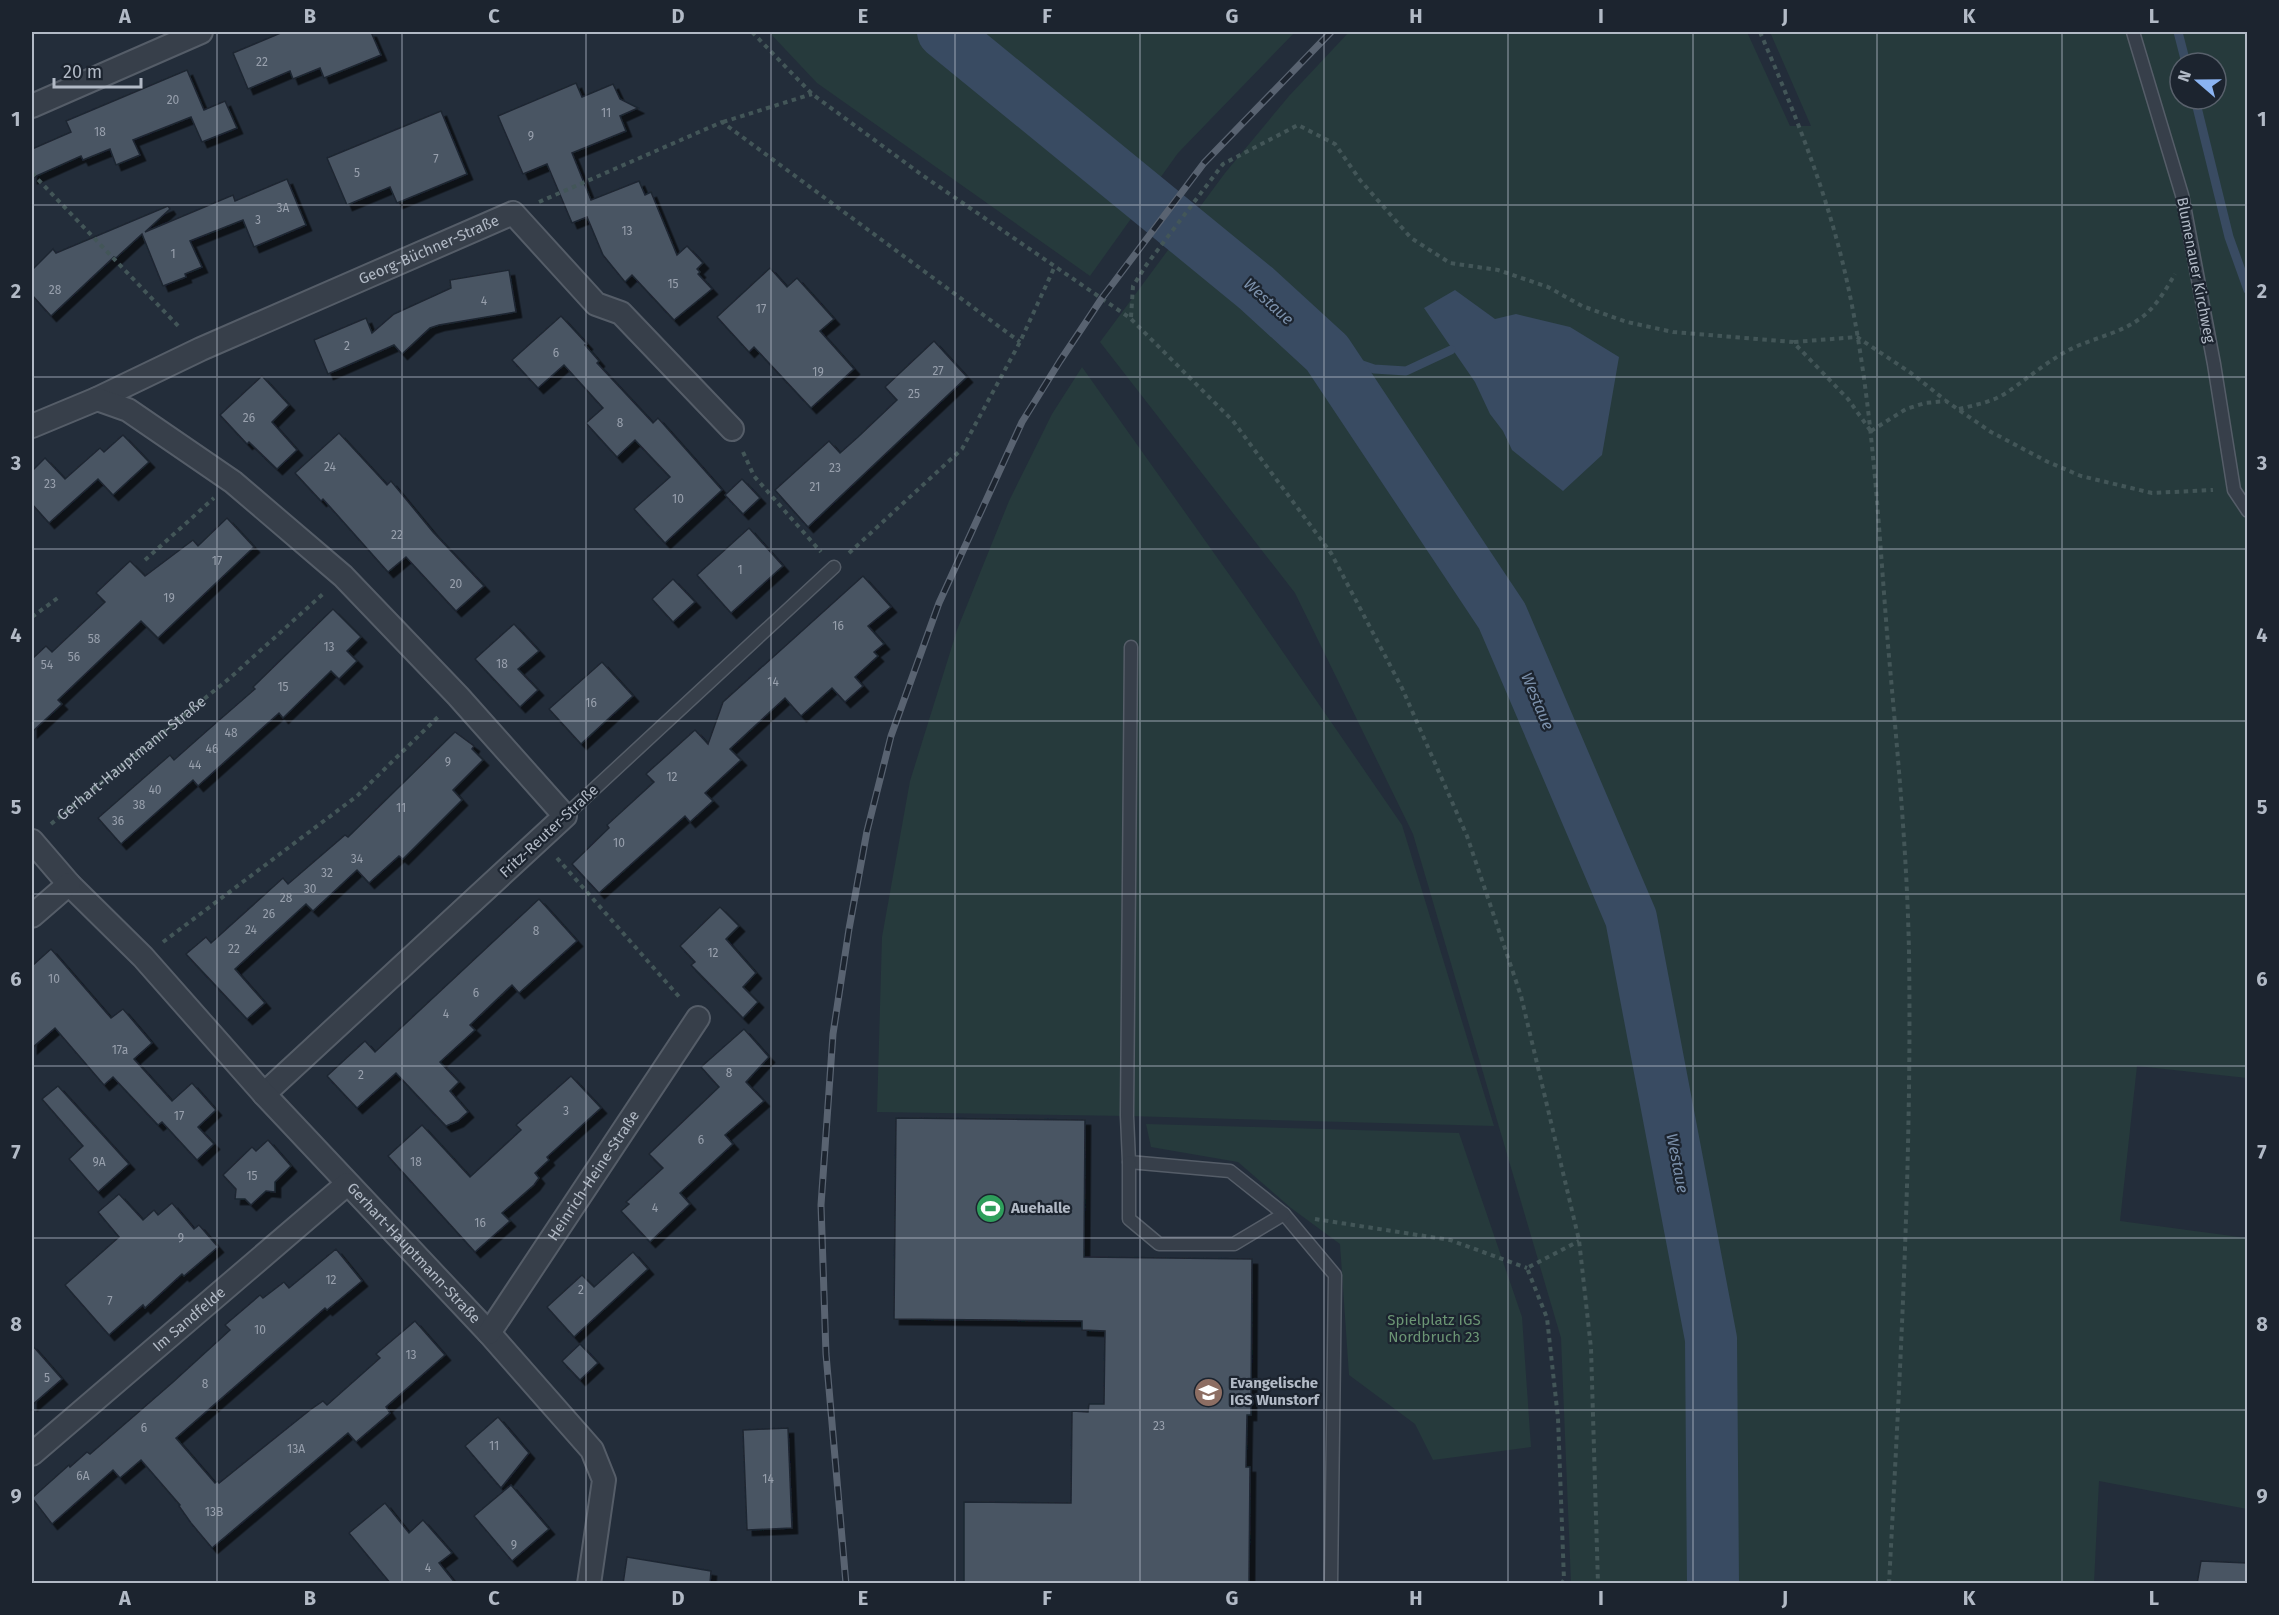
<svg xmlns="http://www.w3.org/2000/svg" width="2279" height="1615" font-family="'Fira Sans',sans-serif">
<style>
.green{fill:#263a3c;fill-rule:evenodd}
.water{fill:#394b62}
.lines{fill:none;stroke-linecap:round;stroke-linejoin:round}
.stream{stroke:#394b62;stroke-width:9}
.river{stroke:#394b62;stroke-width:52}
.building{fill:#4a5463;stroke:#1e2631;stroke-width:1.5;filter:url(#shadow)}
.lane-casing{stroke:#555d68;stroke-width:15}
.street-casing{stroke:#555d68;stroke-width:26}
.path{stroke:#435658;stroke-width:4;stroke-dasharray:4.5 4.5;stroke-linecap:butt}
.lane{stroke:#373f4a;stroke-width:12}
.street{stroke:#373f4a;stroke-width:22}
.rail-casing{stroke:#596371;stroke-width:7}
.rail{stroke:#1c242f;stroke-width:4.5;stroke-dasharray:14;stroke-linecap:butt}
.grid{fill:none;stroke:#b2bac6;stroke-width:1.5;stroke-opacity:0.55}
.labels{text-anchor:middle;stroke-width:4.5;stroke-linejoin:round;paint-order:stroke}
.number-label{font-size:12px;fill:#98a0ad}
.street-label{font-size:15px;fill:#b2bac6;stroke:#1c242f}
.poi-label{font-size:15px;font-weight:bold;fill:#b2bac6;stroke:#1c242f;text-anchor:start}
.park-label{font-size:15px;fill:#6b9574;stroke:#1c242f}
.water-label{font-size:16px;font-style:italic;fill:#7c91ac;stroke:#1c242f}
.neatline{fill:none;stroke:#b2bac6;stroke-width:2}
.grid-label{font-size:20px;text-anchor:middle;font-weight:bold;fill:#b2bac6}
</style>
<defs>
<filter id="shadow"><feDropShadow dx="5.5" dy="5.5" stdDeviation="0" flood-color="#0009"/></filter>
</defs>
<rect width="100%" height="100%" fill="#232d3a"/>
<!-- green -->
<g class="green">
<path d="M769,32H1295L1178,153L1090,276L817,83Z"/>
<path d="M1349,32H1747L1790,126H1811L1770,32H2247V1078L2137,1066L2120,1221L2247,1238V1509L2099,1481L2094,1583H1571L1561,1338L1413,834L1295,593L1100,342L1225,173L1289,96ZM2180,63H2216V99H2180Z"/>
<path d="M1082,367L1243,594L1402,825L1494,1126L1127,1116L877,1112L882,937L910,781L957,630L1009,501L1052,414Z"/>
<path d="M1146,1124L1459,1133L1522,1317L1531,1447L1433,1460L1415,1424L1349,1375L1340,1244L1291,1208L1238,1162L1151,1147Z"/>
</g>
<!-- water -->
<path class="water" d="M1455,290L1495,319L1516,314L1570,327L1619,357L1602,455L1563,491L1512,450L1503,431L1490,414L1475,382L1424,308Z"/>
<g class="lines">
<!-- stream -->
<g class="stream">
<path d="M2178,32L2186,63"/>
<path d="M2195,99L2229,237L2248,290"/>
<path d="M1327,353L1374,369L1406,371L1451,350"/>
</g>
<!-- river -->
<path class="river" d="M943,32L1256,288L1327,353L1502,616L1631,918L1711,1339L1713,1584"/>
</g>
<!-- building -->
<g class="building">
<path d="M283,32H371L381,55L324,78L320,68L293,79L290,71L248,89L233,53Z"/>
<path d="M187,70L204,110L225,101L237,128L202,142L191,117L133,140L140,155L116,165L110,149L83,160L81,156L32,178V149L71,132L66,121Z"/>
<path d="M576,83L582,97L613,84L620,99L638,108L620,116L626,131L572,153L591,200L639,181L645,195L651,192L677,255L687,246L703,263L697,269L700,272L698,274L712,289L674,320L632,275L625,282L603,255L587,217L572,223L547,164L523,174L498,116Z"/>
<path d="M441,111L467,174L397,203L390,187L347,205L327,158Z"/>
<path d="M287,179L306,225L254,247L243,220L190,241L202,267L185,274L186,277L163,286L142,234L116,258L114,257L51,316L32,295V270L53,249L56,253L168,206L170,209L145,232L233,195L235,201Z"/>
<path d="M770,268L787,287L797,278L834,319L820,331L854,369L811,408L754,347L749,352L717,317Z"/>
<path d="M509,270L516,312L439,325L430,328L402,354L394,345L328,374L314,340L366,318L372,333L394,314L451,288L450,280Z"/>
<path d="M561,316L587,344L585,345L599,361L597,363L653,423L658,418L722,490L665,543L634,509L670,477L635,440L617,457L586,423L603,408L564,365L538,388L512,360Z"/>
<path d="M934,341L967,377L808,527L775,490L829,441L840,453L858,437L897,400L885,387Z"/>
<path d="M262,376L289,405L272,422L297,450L277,469L249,442L247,444L220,415Z"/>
<path d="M339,433L387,485L391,481L433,532L484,586L456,611L406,557L388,572L323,499L321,501L295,473Z"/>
<path d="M123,435L149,462L113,495L98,479L49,523L32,504V471L45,458L65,479L100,448L104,452Z"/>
<path d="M742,479L760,498L743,514L725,495Z"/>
<path d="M227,518L254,547L158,638L141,621L58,700L62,704L32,732V659L46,646L52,652L105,602L96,593L130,561L145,576L193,540L198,546Z"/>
<path d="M749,528L783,566L731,613L697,575Z"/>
<path d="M863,576L891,607L868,626L884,644L874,652L878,656L855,677L863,686L845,702L832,688L801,716L785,698L730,749L741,760L705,793L713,801L690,822L685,816L599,893L572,864L609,828L607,825L654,782L646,774L695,730L708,744L723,702Z"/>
<path d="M673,579L695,602L673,622L652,599Z"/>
<path d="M333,609L361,637L347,651L357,661L339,679L331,671L283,718L279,713L198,786L193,780L121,844L98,818L170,755L174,760L209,729L255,689L253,687Z"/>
<path d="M514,624L539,651L518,669L538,690L520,707L475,659Z"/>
<path d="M602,662L633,696L581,744L549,709Z"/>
<path d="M455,732L474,746L472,749L483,760L453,790L462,800L403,859L399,856L369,883L357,870L313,911L306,904L235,969L265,1003L247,1019L186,954L206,937L211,943L283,878L288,884L345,835L348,837Z"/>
<path d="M539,899L577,941L519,993L512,985L470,1025L475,1030L440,1062L459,1082L450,1091L468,1112L458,1121L446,1126L396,1073L357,1108L327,1076L365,1041L375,1052Z"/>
<path d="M720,907L739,926L726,939L756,973L743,987L758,1002L743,1018L691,965L695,962L680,946Z"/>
<path d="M51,949L111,1018L123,1009L152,1043L134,1059L172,1101L192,1083L216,1110L198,1127L214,1144L197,1160L162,1122L158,1125L113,1077L104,1085L55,1028L32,1048V966Z"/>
<path d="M744,1029L769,1057L746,1082L764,1101L725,1135L733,1144L680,1193L690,1204L650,1242L621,1211L629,1204L626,1202L663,1168L649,1154L719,1087L701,1067Z"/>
<path d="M571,1076L601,1108L547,1157L549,1160L535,1173L539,1178L534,1185L502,1213L510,1221L475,1252L388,1156L422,1125L470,1177L521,1130L516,1125Z"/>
<path d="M58,1086L129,1164L98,1192L69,1159L83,1146L42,1099Z"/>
<path d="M896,1118L1085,1120L1084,1257L1252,1259L1251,1415H1247L1246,1467H1250L1249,1584H964V1502L1071,1503L1072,1411L1088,1412L1089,1404H1104L1105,1331L1082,1330V1321L894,1319Z"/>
<path d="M268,1140L291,1166L275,1182V1192L266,1191L251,1205L245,1199H235L236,1189L223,1175L252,1147L256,1151Z"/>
<path d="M119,1194L143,1220L154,1210L158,1215L172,1203L194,1229L199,1225L218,1247L184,1276L182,1274L145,1308L143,1305L109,1335L65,1285L119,1237L98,1212Z"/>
<path d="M336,1249L362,1281L327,1310L325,1308L176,1438L215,1483L218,1481L219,1483L310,1410L323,1401L327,1405L380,1358L376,1354L415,1321L445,1355L386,1407L390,1413L356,1442L348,1433L212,1548L191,1523L179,1506L180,1505L141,1460L120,1478L113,1470L52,1524L32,1498L69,1465L70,1467L87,1452L90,1454L172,1383L230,1330L225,1325L260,1295L263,1298L284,1282L289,1288Z"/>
<path d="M633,1252L648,1269L574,1337L547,1307L582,1275L594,1287Z"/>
<path d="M580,1344L598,1363L580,1380L562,1361Z"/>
<path d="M32,1345L62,1379L32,1405Z"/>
<path d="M498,1417L529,1453L501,1488L465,1446Z"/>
<path d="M788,1428L792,1528L747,1530L743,1430Z"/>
<path d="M511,1485L549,1529L512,1561L474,1516Z"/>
<path d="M385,1503L409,1533L423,1520L452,1553L439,1563L456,1584H391L349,1533Z"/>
<path d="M627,1557L711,1571L710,1584H623Z"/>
<path d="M2201,1561L2247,1563V1584H2197Z"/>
</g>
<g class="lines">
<defs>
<g id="lane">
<path d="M2133,32L2182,195L2214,364L2234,490L2248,511"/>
<path d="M1131,647L1127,1116L1129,1162L1230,1171L1284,1214L1335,1275L1331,1584"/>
<path d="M565,816L834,567"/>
<path d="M1129,1162V1219L1159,1244H1234L1284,1214"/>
</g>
<g id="street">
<path d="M32,106L201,32"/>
<path id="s2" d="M97,399L201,349L513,213L596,304L621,313L732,429"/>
<path d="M32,426L97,399L128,410L233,482L343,576L458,696L565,816L264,1094"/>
<path id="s3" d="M32,841L69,884L143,957L264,1094L489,1333L592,1450L604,1480L589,1584"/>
<path d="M32,916L69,884"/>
<path id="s4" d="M489,1333L698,1018"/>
<path id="s5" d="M32,1454L347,1184"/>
</g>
</defs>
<!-- lane casing -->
<use href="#lane" class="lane-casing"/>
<!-- street casing -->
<use href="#street" class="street-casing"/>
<!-- path -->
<g class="path">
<path d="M752,32L812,94L922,175L1130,318L1233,421L1331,553L1402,688L1467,836L1521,996L1579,1240L1591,1348L1598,1584"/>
<path d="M1760,32C1794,111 1827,192 1846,277C1873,397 1878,523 1888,645C1897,747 1907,850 1909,952C1912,1163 1900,1374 1889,1584"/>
<path d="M723,122L812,94"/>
<path d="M32,173L181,329"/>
<path d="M539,202L722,122L1020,342"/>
<path d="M1131,317L1133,286L1147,264L1223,164L1298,125L1335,144L1360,180L1411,238L1450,263L1498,270L1548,287L1582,306L1627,322L1673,332L1793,342L1848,399L1870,430"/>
<path d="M1794,342L1857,337L1911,373L1945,400"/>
<path d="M1959,409C1975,405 1992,402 2006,393C2027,379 2045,363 2067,351C2089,339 2116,335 2138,320C2154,310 2165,291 2175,274"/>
<path d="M1871,431L1906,409L1925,403L1946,401L1991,432L2048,462L2081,476L2152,493L2213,490"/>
<path d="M743,452L754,476L821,552"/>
<path d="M849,553L962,449L1020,342L1055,266"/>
<path d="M145,560L214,498"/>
<path d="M32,617L59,597"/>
<path id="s1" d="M51,824L231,677L325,592"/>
<path d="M557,858L681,999"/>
<path d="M163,942L357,796L440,715"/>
<path d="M1315,1219L1450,1240L1527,1268"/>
<path d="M1561,1584L1564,1580L1558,1418L1547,1318L1527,1268L1579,1241"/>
</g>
<!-- lane -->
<use href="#lane" class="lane"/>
<!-- street -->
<use href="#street" class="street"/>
<defs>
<path id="rail" d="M846,1584L826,1354L821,1205L833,1034L849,929L867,831L891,736L939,603L1022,422L1060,361L1102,298L1204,163L1331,32"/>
</defs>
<!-- rail casing -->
<use href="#rail" class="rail-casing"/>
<!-- rail -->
<use href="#rail" class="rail"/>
</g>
<!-- grid -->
<path class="grid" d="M217,32V1584M402,32V1584M586,32V1584M771,32V1584M955,32V1584M1140,32V1584M1324,32V1584M1508,32V1584M1693,32V1584M1877,32V1584M2062,32V1584M32,205H2248M32,377H2248M32,549H2248M32,721H2248M32,894H2248M32,1066H2248M32,1238H2248M32,1410H2248"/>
<!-- icons -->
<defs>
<symbol id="stadium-disc" viewBox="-11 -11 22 22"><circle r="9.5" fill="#2e9e5b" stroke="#1c242f"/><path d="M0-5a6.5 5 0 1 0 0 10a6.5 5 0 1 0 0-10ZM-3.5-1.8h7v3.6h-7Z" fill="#fff"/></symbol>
<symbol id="school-disc" viewBox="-11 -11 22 22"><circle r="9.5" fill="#8d6e63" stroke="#1c242f"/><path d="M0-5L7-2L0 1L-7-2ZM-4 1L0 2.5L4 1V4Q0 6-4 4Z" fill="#fff"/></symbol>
</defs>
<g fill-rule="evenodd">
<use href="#stadium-disc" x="974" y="1192" width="33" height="33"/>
<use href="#school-disc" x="1192" y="1376" width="33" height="33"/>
</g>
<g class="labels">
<!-- number labels -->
<g class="number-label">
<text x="262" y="66">22</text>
<text x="173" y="104">20</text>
<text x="606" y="117">11</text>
<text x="100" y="136">18</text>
<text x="531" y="140">9</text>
<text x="436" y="163">7</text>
<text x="357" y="177">5</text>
<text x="283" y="212">3A</text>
<text x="258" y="224">3</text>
<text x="627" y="235">13</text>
<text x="173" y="258">1</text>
<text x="673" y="288">15</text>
<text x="55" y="294">28</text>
<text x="484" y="305">4</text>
<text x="761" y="313">17</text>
<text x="347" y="350">2</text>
<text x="556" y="357">6</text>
<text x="938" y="375">27</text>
<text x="818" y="376">19</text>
<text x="914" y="398">25</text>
<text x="249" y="422">26</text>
<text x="620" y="427">8</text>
<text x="330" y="471">24</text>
<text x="835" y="472">23</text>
<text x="50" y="488">23</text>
<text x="815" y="491">21</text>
<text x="678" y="503">10</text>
<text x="397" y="539">22</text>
<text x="217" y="565">17</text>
<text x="740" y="574">1</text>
<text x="456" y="588">20</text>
<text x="169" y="602">19</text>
<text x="838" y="630">16</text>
<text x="94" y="643">58</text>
<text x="329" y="651">13</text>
<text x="74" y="661">56</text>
<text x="502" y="668">18</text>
<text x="47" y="669">54</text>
<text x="773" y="686">14</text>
<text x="283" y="691">15</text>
<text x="591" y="707">16</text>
<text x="231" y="737">48</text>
<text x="212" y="753">46</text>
<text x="448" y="766">9</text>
<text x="195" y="769">44</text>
<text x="672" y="781">12</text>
<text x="155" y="794">40</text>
<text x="139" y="809">38</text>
<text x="401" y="812">11</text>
<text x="118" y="825">36</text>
<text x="619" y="847">10</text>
<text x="357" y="863">34</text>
<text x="327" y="877">32</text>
<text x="310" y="893">30</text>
<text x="286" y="902">28</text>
<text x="269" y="918">26</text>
<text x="251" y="934">24</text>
<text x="536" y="935">8</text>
<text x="234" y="953">22</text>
<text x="713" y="957">12</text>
<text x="54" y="983">10</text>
<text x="476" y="997">6</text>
<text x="446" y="1018">4</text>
<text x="120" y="1054">17a</text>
<text x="729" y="1077">8</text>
<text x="361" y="1079">2</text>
<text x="566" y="1115">3</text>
<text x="179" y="1120">17</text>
<text x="701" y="1144">6</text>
<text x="99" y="1166">9A</text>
<text x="416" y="1166">18</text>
<text x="252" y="1180">15</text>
<text x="655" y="1212">4</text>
<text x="480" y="1227">16</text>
<text x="181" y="1242">9</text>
<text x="331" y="1284">12</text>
<text x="581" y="1294">2</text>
<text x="110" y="1305">7</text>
<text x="260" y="1334">10</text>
<text x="411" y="1359">13</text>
<text x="47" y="1382">5</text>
<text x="205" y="1388">8</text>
<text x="1159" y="1430">23</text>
<text x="144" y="1432">6</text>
<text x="494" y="1450">11</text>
<text x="296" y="1453">13A</text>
<text x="83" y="1480">6A</text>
<text x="768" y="1483">14</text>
<text x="214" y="1516">13B</text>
<text x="514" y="1549">9</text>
<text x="428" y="1572">4</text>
</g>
<!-- street labels -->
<g class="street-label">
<text dy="5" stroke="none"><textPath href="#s2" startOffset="364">Georg-Büchner-Straße</textPath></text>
<text transform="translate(2196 270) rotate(79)" y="5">Blumenauer Kirchweg</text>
<text dy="5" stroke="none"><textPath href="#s1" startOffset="104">Gerhart-Hauptmann-Straße</textPath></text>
<text transform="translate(549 831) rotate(-43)" y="5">Fritz-Reuter-Straße</text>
<text dy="5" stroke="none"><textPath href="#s4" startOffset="189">Heinrich-Heine-Straße</textPath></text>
<text dy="5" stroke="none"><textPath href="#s3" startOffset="562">Gerhart-Hauptmann-Straße</textPath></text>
<text dy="5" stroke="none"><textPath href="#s5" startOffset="207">Im Sandfelde</textPath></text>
</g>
<!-- poi labels -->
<g class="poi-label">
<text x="1011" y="1213">Auehalle</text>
<text x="1230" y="1388">Evangelische<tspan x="1230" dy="17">IGS Wunstorf</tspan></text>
</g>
<!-- park labels -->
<g class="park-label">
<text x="1434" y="1325">Spielplatz IGS<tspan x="1434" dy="17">Nordbruch 23</tspan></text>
</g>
<!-- water labels -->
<g class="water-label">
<text transform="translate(1269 301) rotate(42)" y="6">Westaue</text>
<text transform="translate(1538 701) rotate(67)" y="6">Westaue</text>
<text transform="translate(1678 1163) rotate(79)" y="6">Westaue</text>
</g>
</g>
<!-- border -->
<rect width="2279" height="1615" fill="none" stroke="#1c242f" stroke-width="66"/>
<!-- north arrow -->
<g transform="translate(2198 81) rotate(290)"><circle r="28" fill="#1c242f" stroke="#58606b" stroke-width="1.5"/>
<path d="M0-4.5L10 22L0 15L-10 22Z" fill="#8bb4f2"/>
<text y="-9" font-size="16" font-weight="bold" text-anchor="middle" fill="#b2bac6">N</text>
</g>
<!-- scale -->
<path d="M54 78v9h87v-9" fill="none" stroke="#b2bac6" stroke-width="3"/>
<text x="63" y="78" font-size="18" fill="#b2bac6" stroke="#1c242f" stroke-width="4.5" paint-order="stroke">20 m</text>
<rect x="33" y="33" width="2213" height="1549" class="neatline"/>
<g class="grid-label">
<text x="125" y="23">A</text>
<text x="310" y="23">B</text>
<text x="494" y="23">C</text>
<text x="678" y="23">D</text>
<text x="863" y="23">E</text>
<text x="1047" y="23">F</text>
<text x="1232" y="23">G</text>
<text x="1416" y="23">H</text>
<text x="1601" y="23">I</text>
<text x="1785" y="23">J</text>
<text x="1969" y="23">K</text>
<text x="2154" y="23">L</text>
<text x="16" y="126">1</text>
<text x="2262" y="126">1</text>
<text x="16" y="298">2</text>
<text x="2262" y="298">2</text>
<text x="16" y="470">3</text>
<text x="2262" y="470">3</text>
<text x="16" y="642">4</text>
<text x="2262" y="642">4</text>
<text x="16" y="814">5</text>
<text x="2262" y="814">5</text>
<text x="16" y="986">6</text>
<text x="2262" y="986">6</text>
<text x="16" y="1159">7</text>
<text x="2262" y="1159">7</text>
<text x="16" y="1331">8</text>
<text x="2262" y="1331">8</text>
<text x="16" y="1503">9</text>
<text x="2262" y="1503">9</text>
<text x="125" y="1605">A</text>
<text x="310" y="1605">B</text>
<text x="494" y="1605">C</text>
<text x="678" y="1605">D</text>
<text x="863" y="1605">E</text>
<text x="1047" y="1605">F</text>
<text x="1232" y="1605">G</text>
<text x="1416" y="1605">H</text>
<text x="1601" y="1605">I</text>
<text x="1785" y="1605">J</text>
<text x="1969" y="1605">K</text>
<text x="2154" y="1605">L</text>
</g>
</svg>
